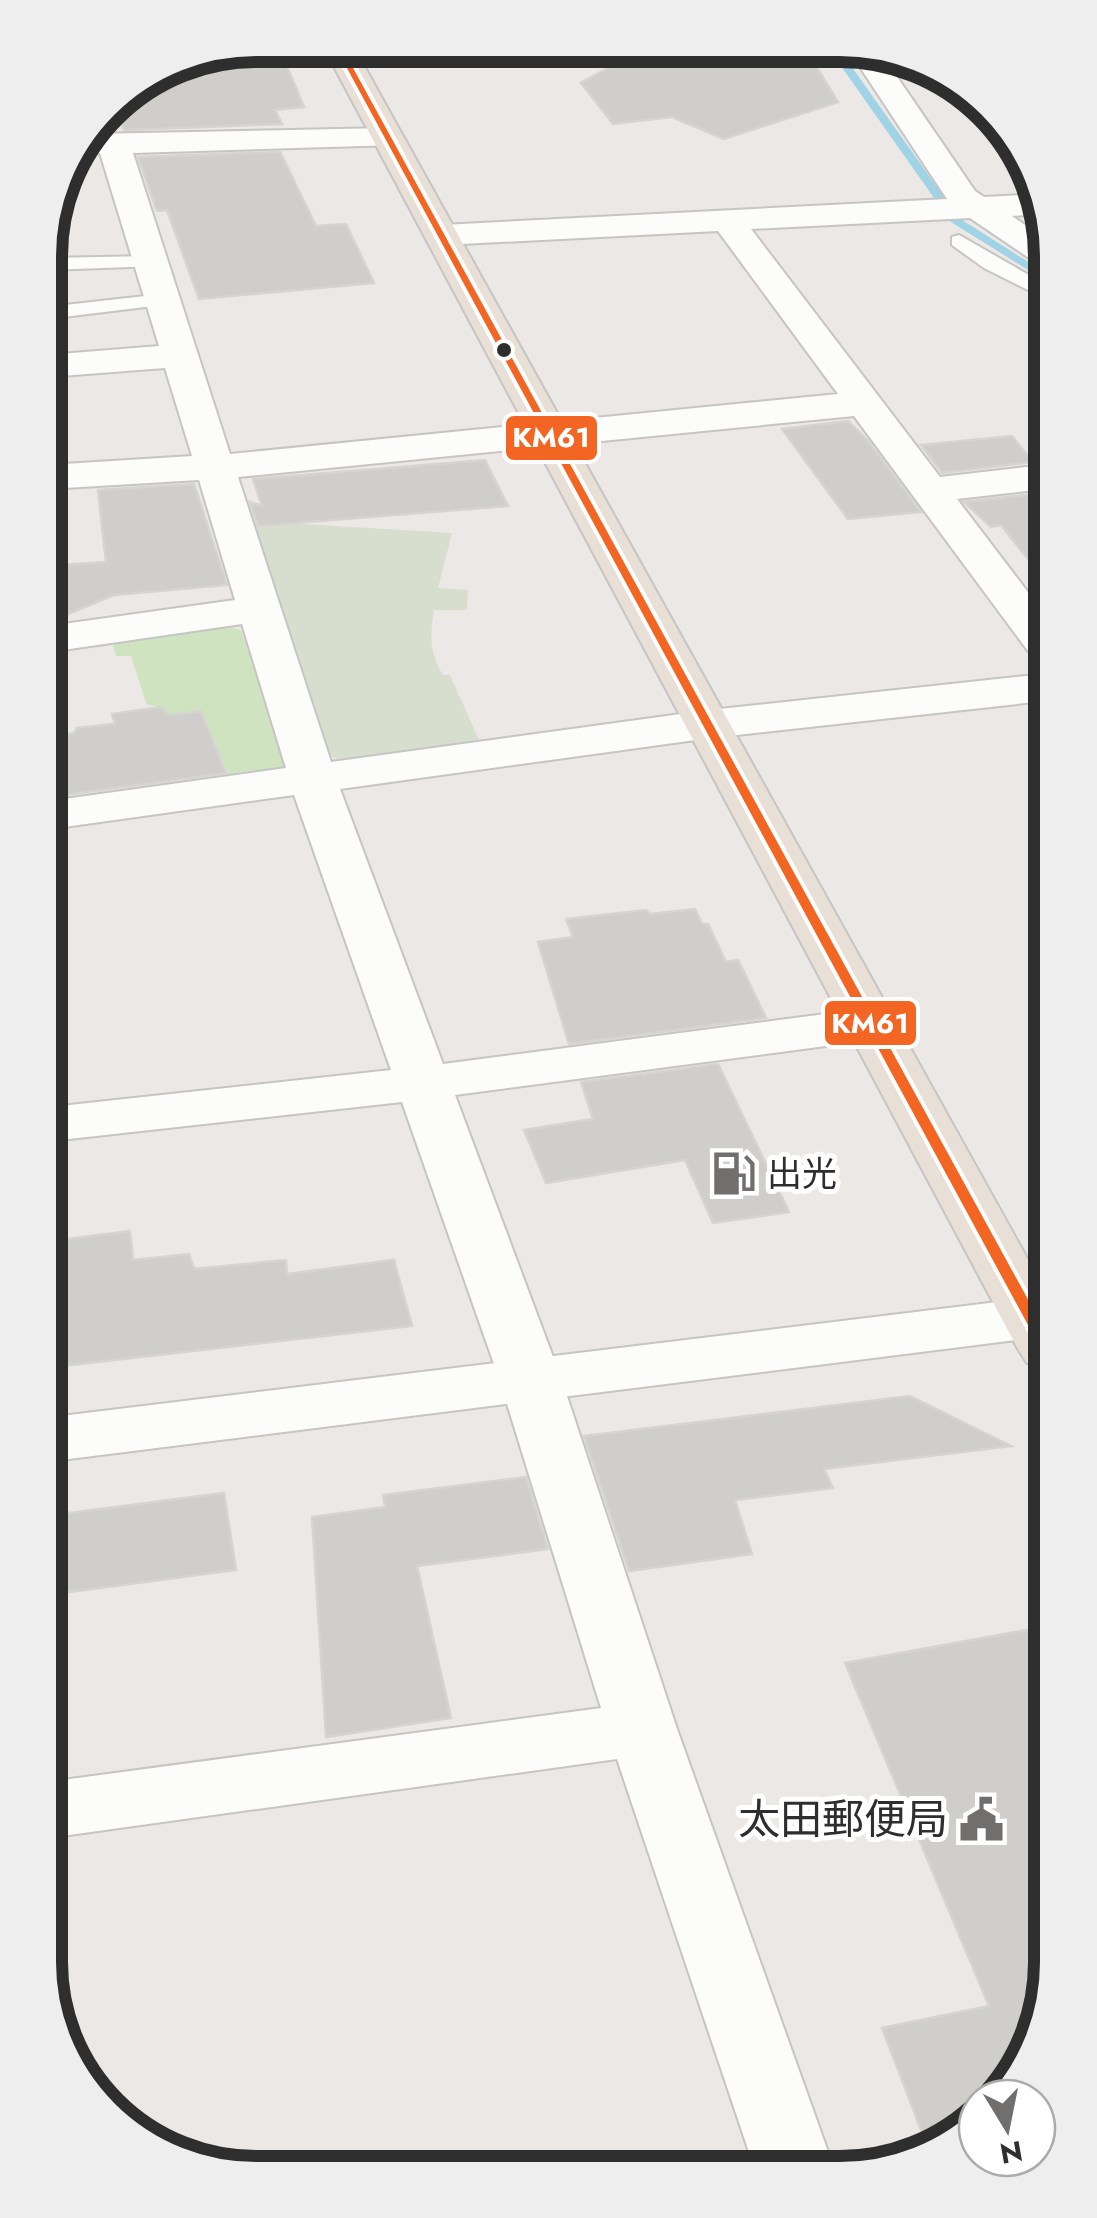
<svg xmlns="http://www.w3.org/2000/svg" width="1097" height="2218" font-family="Jost,'Noto Sans JP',sans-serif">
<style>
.green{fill:#cfe3c1}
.cemetery{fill:#d8dece}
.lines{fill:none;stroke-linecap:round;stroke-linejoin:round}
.stream{fill:#9fd3e5;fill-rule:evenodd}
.building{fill:#d0cecb;stroke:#d6d4d1;stroke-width:2.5}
.lane-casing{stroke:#c6c5c4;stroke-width:4}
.street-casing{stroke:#c6c5c4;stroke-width:4}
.secondary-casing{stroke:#c6c5c4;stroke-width:4}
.highway-casing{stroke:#c6c5c4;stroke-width:4}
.lane{fill:#fcfcfb;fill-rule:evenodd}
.street{fill:#fcfcfb;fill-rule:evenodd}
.secondary{fill:#fcfcfb;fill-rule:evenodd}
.highway{fill:#e8dfd7;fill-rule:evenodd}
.bus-1-casing{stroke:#fff;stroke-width:8}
.bus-1{fill:#f26522;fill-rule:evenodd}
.bus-dot{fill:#2e2e2e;stroke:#fff;stroke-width:4}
.labels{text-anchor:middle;stroke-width:10;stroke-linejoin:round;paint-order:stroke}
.poi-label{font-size:35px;fill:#2e2e2e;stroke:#fff;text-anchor:start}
.near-poi-label{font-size:42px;fill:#2e2e2e;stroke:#fff;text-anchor:end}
.rim{fill:none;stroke:#2e2e2e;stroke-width:12}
.line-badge{stroke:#fff;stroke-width:4}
.badge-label{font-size:28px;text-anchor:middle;font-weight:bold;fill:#fff}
</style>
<rect width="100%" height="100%" fill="#ebe8e5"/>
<!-- green -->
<path class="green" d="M220,624L241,630L287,759L285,767L228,774L201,711L169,715L161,707L147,705L131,656H116L113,646L123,638Z"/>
<!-- cemetery -->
<path class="cemetery" d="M286,523L452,533L438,588L468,590L467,610H434C430,634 429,653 443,675H450L480,742L344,761L326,755L253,526Z"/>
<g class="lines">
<!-- stream -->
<path class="stream" d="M829,49H839L959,218L1041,270V278L951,222Z"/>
</g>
<!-- building -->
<g class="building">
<path d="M257,45H278L304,107L275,110L282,124L124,130L113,102L117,98L176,61Z"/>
<path d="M646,47L805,48L838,102L724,139L672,117L613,124L581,83Z"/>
<path d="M280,152L316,226L346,224L374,283L199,299L167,210L157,211L138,157Z"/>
<path d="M848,421L868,441L921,512L848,519L782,429Z"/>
<path d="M1012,436L1033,462L942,473L921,445Z"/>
<path d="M485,460L508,506L258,526L250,502L262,506L253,479Z"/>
<path d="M194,484L227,585L114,595L49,622L48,566L106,562L98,490Z"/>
<path d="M1043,493V578L1001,525L991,527L964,502Z"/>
<path d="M161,707L169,715L201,711L226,773L50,797L49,739L74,733L77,728L115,724L112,714Z"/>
<path d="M695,909L702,924H708L726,962L738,960L766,1018L569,1044L538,942L573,937L566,919L646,910L650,914Z"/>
<path d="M718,1064L789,1212L713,1223L685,1160L546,1183L524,1130L593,1119L581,1082Z"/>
<path d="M130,1231L133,1260L189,1254L194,1269L286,1260L287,1274L394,1260L412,1326L53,1367L52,1241Z"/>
<path d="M910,1396L1011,1446L824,1469L833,1488L735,1500L752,1554L629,1571L584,1436Z"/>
<path d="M526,1477L548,1549L417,1566L451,1718L326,1737L312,1517L385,1507L383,1495Z"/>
<path d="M224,1493L236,1570L54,1594L53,1515Z"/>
<path d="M1049,1626L1052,1976L1008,2091L997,2098H977V2113L928,2148L882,2028L989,2006L845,1663Z"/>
</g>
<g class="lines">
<defs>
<g id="lane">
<path d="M959,235L1041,282L1042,297L984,268L952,245V237Z"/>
<path d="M151,256L158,258L161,262L158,266L47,270V258Z"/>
<path d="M163,294L174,300L170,304L47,319V307Z"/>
</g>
<path id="street" d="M848,49H878L975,191L984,197L1041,194V214L1012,216L1041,236V261L1029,258L970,218L751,229L940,477L1043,465V489L957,499L1043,612L1044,655L1028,651L854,416L238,477L331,762L710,710L1044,674V701L710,738L340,789L443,1064L871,1008L890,1013L897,1024L890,1035L871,1040L455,1095L562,1381L677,1729L832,2163L753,2164L617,1759L55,1837V1781L601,1708L500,1381L402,1102L51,1141V1107L391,1070L294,795L50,829V801L286,768L242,624L49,652V626L235,600L199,480L48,489V465L192,456L165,368L48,377L47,355L159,346L100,153L75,152L89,134L386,128L397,131L402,138L397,145L133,153L230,454L838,394L718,231L442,245L430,242L425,235L430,228L442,225L947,199Z"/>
<g id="secondary">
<path d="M849,49H881L882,50L879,55H853Z"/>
<path d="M1047,1296L1048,1336L53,1461V1417Z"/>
</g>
<path id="highway" d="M323,46H353L1047,1294L1048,1369L1027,1363L1018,1349Z"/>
</defs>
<!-- lane casing -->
<use href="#lane" class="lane-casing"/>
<!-- street casing -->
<use href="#street" class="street-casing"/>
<!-- secondary casing -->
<use href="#secondary" class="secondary-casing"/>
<!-- highway casing -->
<use href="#highway" class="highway-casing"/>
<!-- lane -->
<use href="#lane" class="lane"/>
<!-- street -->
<use href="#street" class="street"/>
<!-- secondary -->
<use href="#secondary" class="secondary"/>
<!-- highway -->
<use href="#highway" class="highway"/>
<defs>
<path id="bus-1" d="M335,46H341L1048,1336V1354L1041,1349Z"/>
</defs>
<!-- bus-1 casing -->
<use href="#bus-1" class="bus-1-casing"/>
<!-- bus-1 -->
<use href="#bus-1" class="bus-1"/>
</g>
<!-- icons -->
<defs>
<symbol id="fuel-bare" viewBox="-9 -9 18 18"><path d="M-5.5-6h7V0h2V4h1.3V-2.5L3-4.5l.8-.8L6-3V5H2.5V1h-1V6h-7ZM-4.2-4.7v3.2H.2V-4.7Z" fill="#706f6e" stroke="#fff" stroke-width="2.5" paint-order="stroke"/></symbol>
<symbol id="civic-bare" viewBox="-9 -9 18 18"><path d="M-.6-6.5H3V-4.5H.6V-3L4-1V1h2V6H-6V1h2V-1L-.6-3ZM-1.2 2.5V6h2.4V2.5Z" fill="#706f6e" stroke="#fff" stroke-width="2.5" paint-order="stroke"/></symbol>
</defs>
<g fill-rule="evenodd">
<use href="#fuel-bare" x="702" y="1142" width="63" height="63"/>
<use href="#civic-bare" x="950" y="1788" width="63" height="63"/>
</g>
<!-- markers -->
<circle class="bus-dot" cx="504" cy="350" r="9"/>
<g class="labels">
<!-- poi labels -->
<g class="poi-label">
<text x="767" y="1186">出光</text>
</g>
<!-- near-poi labels -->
<g class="near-poi-label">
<text x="948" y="1834">太田郵便局</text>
</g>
</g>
<!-- crop -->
<path d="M0 0H1097V2218H0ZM256 62H840A194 194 0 0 1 1034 256V1962A194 194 0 0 1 840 2156H256A194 194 0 0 1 62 1962V256A194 194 0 0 1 256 62Z" fill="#eee" fill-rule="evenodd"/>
<path class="rim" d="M256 62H840A194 194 0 0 1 1034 256V1962A194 194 0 0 1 840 2156H256A194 194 0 0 1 62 1962V256A194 194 0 0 1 256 62Z"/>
<g class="line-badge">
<rect x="504" y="414" width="95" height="48" rx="10" fill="#f26522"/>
<rect x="823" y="999" width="95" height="48" rx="10" fill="#f26522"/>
</g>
<g class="badge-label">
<text x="551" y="447">KM61</text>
<text x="870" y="1033">KM61</text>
</g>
<!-- north arrow -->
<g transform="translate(1007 2128) rotate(170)"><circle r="48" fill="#ffffff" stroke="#ababab" stroke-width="2.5"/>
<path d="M0-8L18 38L0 25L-18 38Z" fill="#706f6e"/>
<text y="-15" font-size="28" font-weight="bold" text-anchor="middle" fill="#2e2e2e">N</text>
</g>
</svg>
